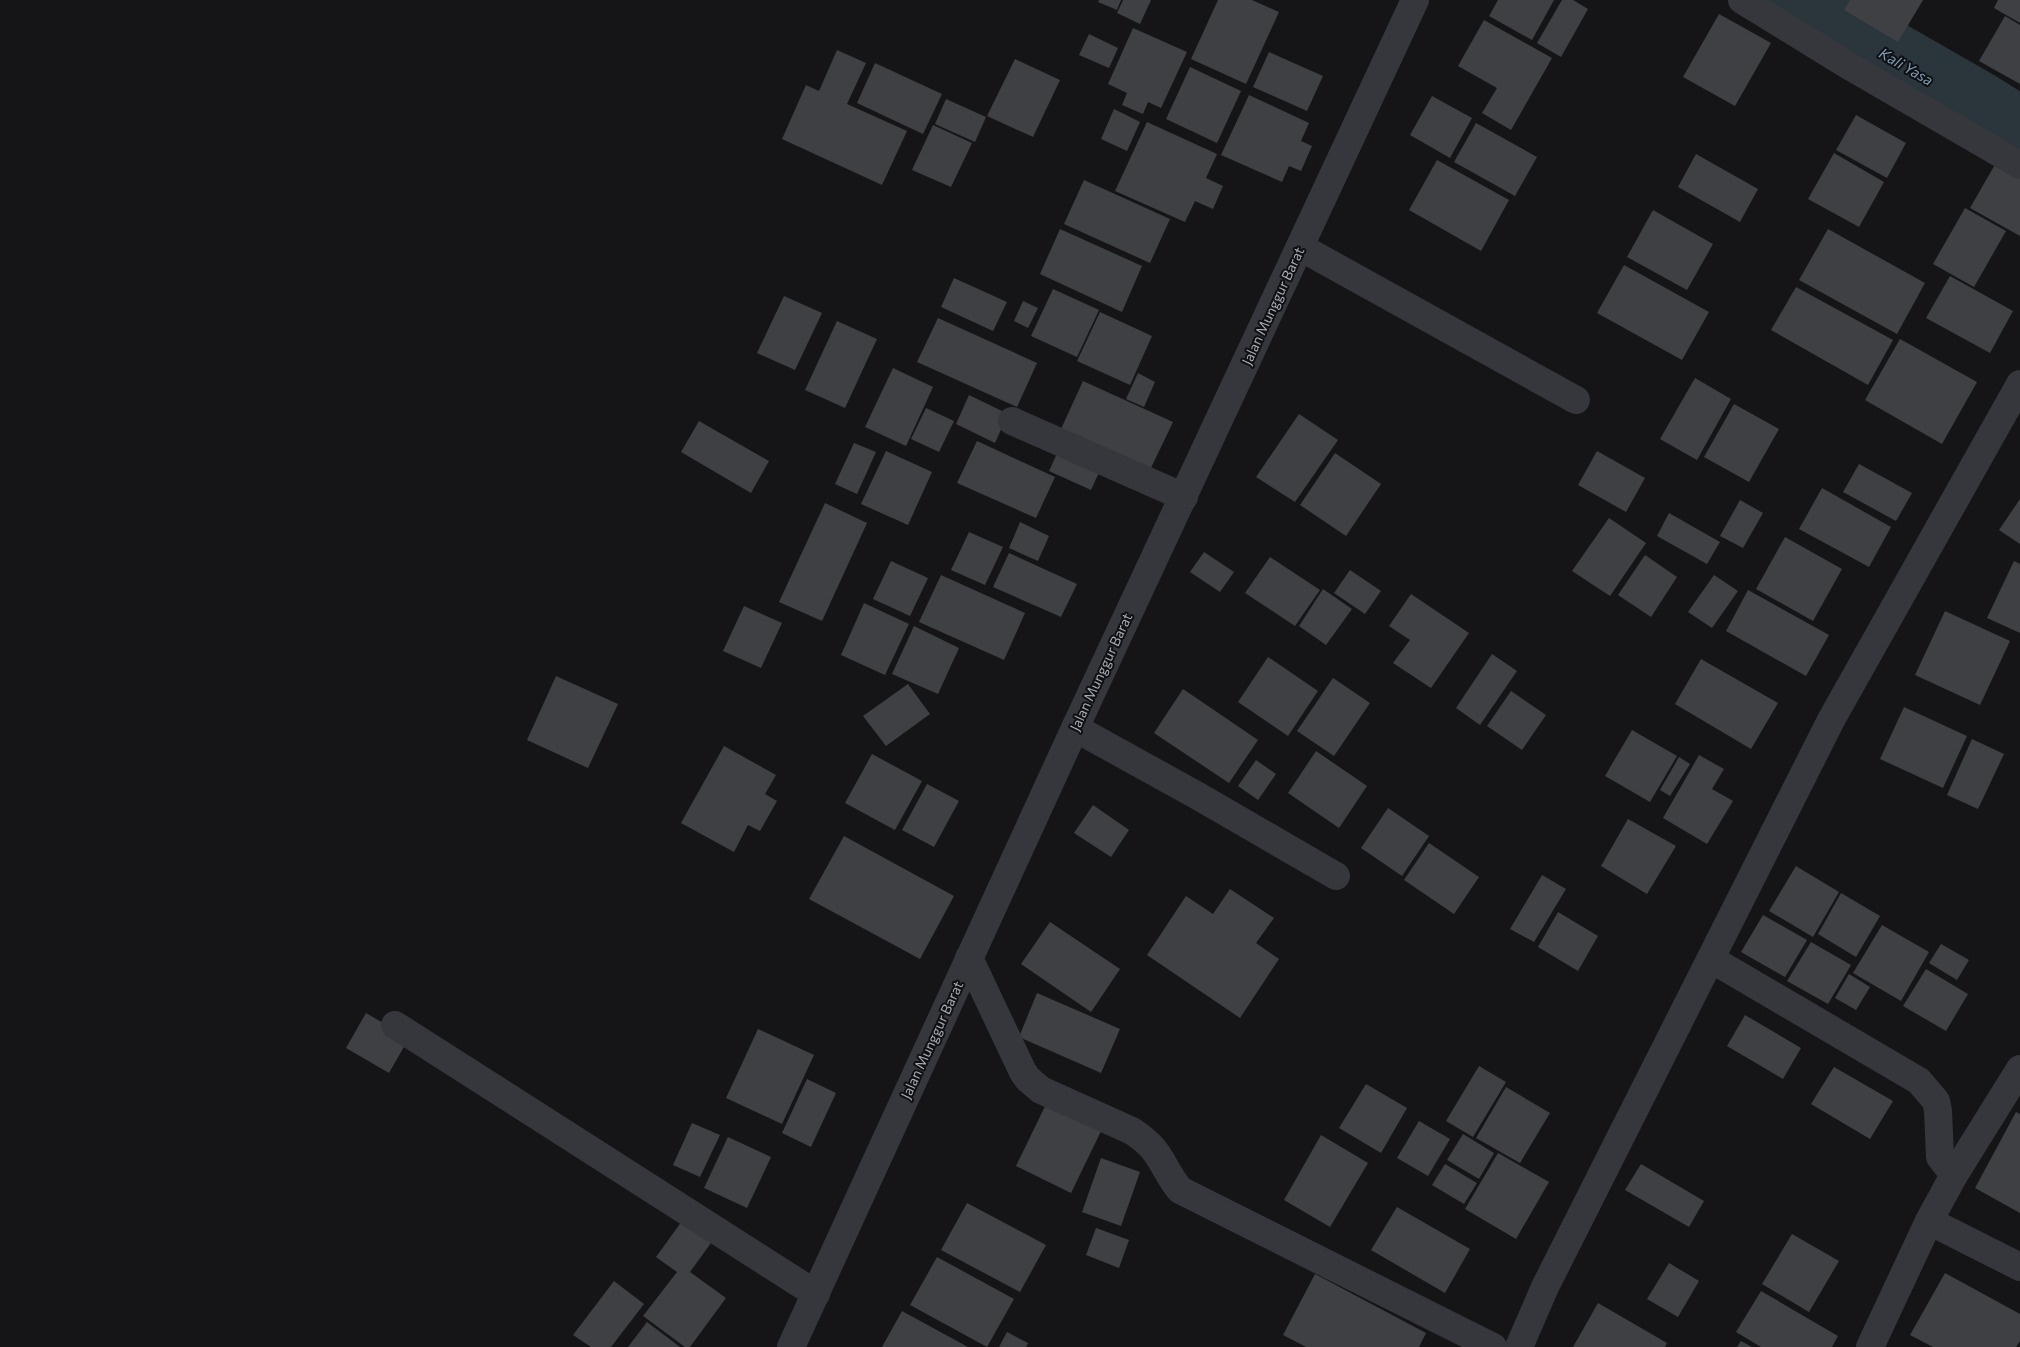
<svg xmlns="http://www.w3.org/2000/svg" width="2020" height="1347" font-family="Commissioner,sans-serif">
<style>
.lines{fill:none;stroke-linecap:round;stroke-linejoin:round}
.river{stroke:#2a353c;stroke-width:71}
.building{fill:#3f4044}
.minor{stroke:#36373c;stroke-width:28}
.labels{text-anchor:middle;stroke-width:4;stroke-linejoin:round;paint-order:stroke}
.street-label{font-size:14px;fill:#a6acb8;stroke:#101012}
.water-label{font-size:15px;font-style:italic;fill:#7b9cb6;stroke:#101012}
</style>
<rect width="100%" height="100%" fill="#151517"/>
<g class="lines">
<!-- river -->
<path class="river" d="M1792,0L1975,105L2020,133"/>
</g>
<!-- building -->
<g class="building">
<path d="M1099,0H1121L1117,10L1098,2Z"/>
<path d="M1123,0H1151L1140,24L1117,13Z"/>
<path d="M1218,0H1252L1279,12L1246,84L1191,59Z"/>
<path d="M1498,0H1554L1532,40L1489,16Z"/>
<path d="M1562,0H1573L1588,9L1561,57L1537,43Z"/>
<path d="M1850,0H1923L1898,42L1844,10Z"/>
<path d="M1998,0H2020V23L1994,8Z"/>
<path d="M1719,14L1771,43L1735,106L1683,77Z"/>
<path d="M2005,16L2020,25V84L1979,61Z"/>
<path d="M1484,20L1552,58L1511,130L1482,113L1497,88L1458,66Z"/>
<path d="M1133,28L1187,52L1161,108L1148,102L1143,114L1122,105L1127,93L1108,84Z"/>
<path d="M1089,34L1118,48L1109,68L1079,55Z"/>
<path d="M837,50L866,63L847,104L907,131L882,185L782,139L806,85L819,91Z"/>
<path d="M1269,52L1323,76L1307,111L1253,87Z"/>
<path d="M1015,59L1060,80L1033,137L987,116Z"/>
<path d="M875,63L942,94L923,134L857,103Z"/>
<path d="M1190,67L1241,91L1217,143L1166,119Z"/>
<path d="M1249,95L1309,123L1301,141L1312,146L1301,171L1289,166L1282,182L1221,155Z"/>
<path d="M1432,96L1472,118L1450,158L1410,135Z"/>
<path d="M946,99L986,117L975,142L935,124Z"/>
<path d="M1114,109L1140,122L1127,151L1101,139Z"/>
<path d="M1856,115L1906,143L1887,178L1836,150Z"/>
<path d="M1147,122L1217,154L1206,178L1223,186L1213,209L1195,201L1185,222L1115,191Z"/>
<path d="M1476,123L1537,157L1515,196L1454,162Z"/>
<path d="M933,125L972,143L951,187L912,170Z"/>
<path d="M1834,153L1884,182L1859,227L1808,199Z"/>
<path d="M1696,154L1758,189L1740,222L1678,187Z"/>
<path d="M1437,160L1509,200L1481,251L1409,210Z"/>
<path d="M1997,161L2020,173V236L1970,208Z"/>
<path d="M1084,180L1170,219L1150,263L1064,224Z"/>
<path d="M1965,208L2006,231L1974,287L1933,264Z"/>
<path d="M1653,210L1713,244L1687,290L1627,257Z"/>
<path d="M1060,229L1142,266L1122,312L1040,274Z"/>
<path d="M1828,229L1925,283L1897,334L1799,280Z"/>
<path d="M1624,265L1709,312L1682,360L1597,313Z"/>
<path d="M1950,276L2013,311L1990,353L1926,318Z"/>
<path d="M954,278L1007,302L993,331L941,307Z"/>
<path d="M1796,287L1893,340L1868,385L1771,330Z"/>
<path d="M1053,289L1099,310L1077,357L1031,336Z"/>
<path d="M784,296L822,313L795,370L757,353Z"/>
<path d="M1023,301L1038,308L1028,328L1014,321Z"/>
<path d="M1100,312L1152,336L1130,385L1077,361Z"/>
<path d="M938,318L1037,363L1017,407L917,362Z"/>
<path d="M837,321L877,339L845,408L805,390Z"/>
<path d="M1900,339L1977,382L1942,444L1865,400Z"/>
<path d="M893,368L933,387L906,446L865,427Z"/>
<path d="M1138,373L1155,382L1144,407L1126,399Z"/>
<path d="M1695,378L1731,399L1697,460L1660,439Z"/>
<path d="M1083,381L1173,422L1150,470L1061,429Z"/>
<path d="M969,395L1008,414L995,443L956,424Z"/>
<path d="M1734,404L1779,429L1749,482L1704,457Z"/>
<path d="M926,408L954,421L939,452L911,439Z"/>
<path d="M1299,414L1338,440L1295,502L1256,477Z"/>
<path d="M699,421L769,461L751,493L681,452Z"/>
<path d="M977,441L1055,477L1036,518L957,483Z"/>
<path d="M854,443L876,452L857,494L835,484Z"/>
<path d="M1060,447L1102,466L1091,490L1049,471Z"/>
<path d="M886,451L932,472L908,525L861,504Z"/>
<path d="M1597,451L1645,478L1626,512L1578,485Z"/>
<path d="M1335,453L1381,484L1346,536L1300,505Z"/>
<path d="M1859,464L1912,493L1896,521L1843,492Z"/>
<path d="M1822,488L1891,527L1869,567L1799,529Z"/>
<path d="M2020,499V544L1999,530Z"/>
<path d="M1740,500L1763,513L1743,548L1720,536Z"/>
<path d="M825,503L867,523L822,621L779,602Z"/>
<path d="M1669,513L1720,542L1707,564L1657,536Z"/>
<path d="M1609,518L1646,543L1610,596L1572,571Z"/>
<path d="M1020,522L1049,536L1038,561L1009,548Z"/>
<path d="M969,532L1003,547L985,585L951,570Z"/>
<path d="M1785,537L1842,569L1813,621L1756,589Z"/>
<path d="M1204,552L1234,572L1220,592L1190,572Z"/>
<path d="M1009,553L1077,584L1061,617L993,587Z"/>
<path d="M1645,555L1677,577L1651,617L1618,595Z"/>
<path d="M1270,557L1320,590L1295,626L1245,593Z"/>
<path d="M891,561L928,578L910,616L873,599Z"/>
<path d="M2014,561L2020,564V633L1987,618Z"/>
<path d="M1350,570L1381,591L1365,614L1334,593Z"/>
<path d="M941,575L1025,613L1004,660L919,622Z"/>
<path d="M1714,575L1738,591L1712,628L1688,612Z"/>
<path d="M1323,589L1352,609L1326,645L1299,626Z"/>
<path d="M1748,590L1829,635L1806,676L1726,631Z"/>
<path d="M1411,594L1469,633L1431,688L1393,663L1410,640L1389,626Z"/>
<path d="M864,603L909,624L885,675L841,655Z"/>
<path d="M744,606L782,623L761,668L723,651Z"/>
<path d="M1945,611L2010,641L1980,705L1915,675Z"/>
<path d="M914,626L959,648L938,694L892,674Z"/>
<path d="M1492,654L1517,671L1480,725L1456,708Z"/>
<path d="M1268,657L1318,691L1288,736L1238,702Z"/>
<path d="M1701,659L1778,703L1751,749L1675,704Z"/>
<path d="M556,676L618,704L588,768L527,740Z"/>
<path d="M1333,678L1370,703L1334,756L1297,731Z"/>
<path d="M908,684L930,714L886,746L863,716Z"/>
<path d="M1183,689L1258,740L1229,783L1154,733Z"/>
<path d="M1511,691L1546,715L1522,750L1487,726Z"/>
<path d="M1904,707L1967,736L1943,788L1880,759Z"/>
<path d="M1632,730L1677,756L1650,802L1605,776Z"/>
<path d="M1972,739L2004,754L1978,809L1947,795Z"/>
<path d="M724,746L776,775L765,794L777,801L760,831L748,825L734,852L681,823Z"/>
<path d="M1316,751L1367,786L1339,828L1288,793Z"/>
<path d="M872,754L922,781L895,830L845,803Z"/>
<path d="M1699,755L1724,769L1712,789L1733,801L1707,844L1663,818Z"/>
<path d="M1679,757L1690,764L1670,796L1660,790Z"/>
<path d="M1256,760L1276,774L1258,800L1238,786Z"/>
<path d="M927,784L959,801L934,847L902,830Z"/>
<path d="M1093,805L1129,830L1111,857L1074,833Z"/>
<path d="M1388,808L1429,836L1402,876L1361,848Z"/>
<path d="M1628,819L1676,846L1647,894L1601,866Z"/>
<path d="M844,836L954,896L920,959L809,899Z"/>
<path d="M1429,843L1479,877L1454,914L1404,880Z"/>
<path d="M1796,866L1839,892L1813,937L1769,911Z"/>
<path d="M1542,875L1566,889L1534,942L1510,929Z"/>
<path d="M1230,889L1274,918L1256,943L1279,959L1240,1018L1147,955L1186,896L1213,914Z"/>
<path d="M1841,893L1880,916L1856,957L1818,934Z"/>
<path d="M1558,912L1598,936L1578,971L1538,947Z"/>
<path d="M1763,915L1807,940L1785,977L1741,952Z"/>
<path d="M1050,922L1120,969L1091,1012L1021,964Z"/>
<path d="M1882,925L1929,952L1901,1001L1853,973Z"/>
<path d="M1811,942L1851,965L1828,1004L1787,981Z"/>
<path d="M1941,944L1969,960L1957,980L1929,963Z"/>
<path d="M1926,969L1968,994L1946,1031L1903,1006Z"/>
<path d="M1849,974L1870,987L1856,1010L1835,998Z"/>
<path d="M1037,993L1120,1029L1101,1073L1019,1037Z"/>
<path d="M366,1013L409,1038L389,1073L346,1048Z"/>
<path d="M1745,1015L1801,1048L1783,1079L1727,1046Z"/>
<path d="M758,1029L814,1055L782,1124L726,1098Z"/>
<path d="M1479,1066L1506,1082L1473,1137L1446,1121Z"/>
<path d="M1834,1067L1893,1101L1870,1139L1811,1104Z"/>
<path d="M807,1079L836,1093L811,1147L782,1133Z"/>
<path d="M1366,1084L1407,1108L1381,1153L1339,1128Z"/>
<path d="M1506,1087L1550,1113L1520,1163L1476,1138Z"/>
<path d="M1050,1096L1105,1123L1071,1193L1016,1166Z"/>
<path d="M2016,1112L2020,1114V1213L1975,1188Z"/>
<path d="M1419,1121L1450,1139L1428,1176L1397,1158Z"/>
<path d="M692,1123L720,1135L700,1177L673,1165Z"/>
<path d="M1463,1134L1494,1153L1479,1179L1447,1160Z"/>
<path d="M1321,1135L1368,1163L1330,1227L1284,1200Z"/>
<path d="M728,1137L771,1157L747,1208L704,1188Z"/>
<path d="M1498,1153L1549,1182L1516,1239L1465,1209Z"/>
<path d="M1101,1158L1140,1172L1121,1226L1082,1212Z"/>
<path d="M1445,1164L1477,1183L1464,1204L1432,1185Z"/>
<path d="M1641,1164L1704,1201L1689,1227L1625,1190Z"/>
<path d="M967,1203L1046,1245L1020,1292L941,1250Z"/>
<path d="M1397,1207L1470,1249L1445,1293L1371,1250Z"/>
<path d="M682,1221L711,1243L690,1272L726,1298L690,1347H685L643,1316L677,1272L656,1257Z"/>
<path d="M1096,1228L1129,1240L1119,1268L1086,1255Z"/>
<path d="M1792,1234L1839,1261L1809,1312L1762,1284Z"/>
<path d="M937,1257L1014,1299L987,1347L910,1305Z"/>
<path d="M1669,1263L1699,1281L1678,1317L1647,1299Z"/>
<path d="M1945,1273L2020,1314V1341L2016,1347H1933L1910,1335Z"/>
<path d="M1315,1274L1426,1333L1419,1347H1306L1283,1335Z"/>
<path d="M614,1281L644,1304L611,1347H591L573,1335Z"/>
<path d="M1761,1291L1838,1336L1832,1347H1761L1736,1332Z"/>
<path d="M1598,1303L1667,1343L1665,1347H1573Z"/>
<path d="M902,1311L968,1347H882Z"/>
<path d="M647,1322L680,1347H628Z"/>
<path d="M1007,1332L1028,1343L1026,1347H999Z"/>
<path d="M1741,1341L1752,1347H1737Z"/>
</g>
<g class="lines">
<!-- minor -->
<g class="minor">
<path d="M1742,0L1851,67L2020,165"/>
<path d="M1300,247L1576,400"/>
<path d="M1012,421L1184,497"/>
<path d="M1075,728L1198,796L1336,876"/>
<path d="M969,958L1023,1072L1028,1079L1041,1090L1132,1131C1163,1151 1160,1165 1180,1190L1493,1347"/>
<path d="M1711,959L1919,1081L1936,1101L1938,1111L1940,1157L1954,1175L1929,1221L1870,1347"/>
<path d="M395,1025L816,1294"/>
<path d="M1954,1175L2020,1069"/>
<path d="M1929,1221L2020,1267"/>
<path d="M791,1347L1075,728L1415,0"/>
<path d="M1519,1347L1545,1287L1831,720L2020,384"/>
</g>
</g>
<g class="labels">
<!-- street labels -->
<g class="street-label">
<text transform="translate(1273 306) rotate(-65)" y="5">Jalan Munggur Barat</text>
<text transform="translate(1101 672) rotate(-65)" y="5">Jalan Munggur Barat</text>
<text transform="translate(932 1040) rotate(-65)" y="5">Jalan Munggur Barat</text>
</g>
<!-- water labels -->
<g class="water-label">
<text transform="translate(1906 67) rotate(30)" y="5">Kali Yasa</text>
</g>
</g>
</svg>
